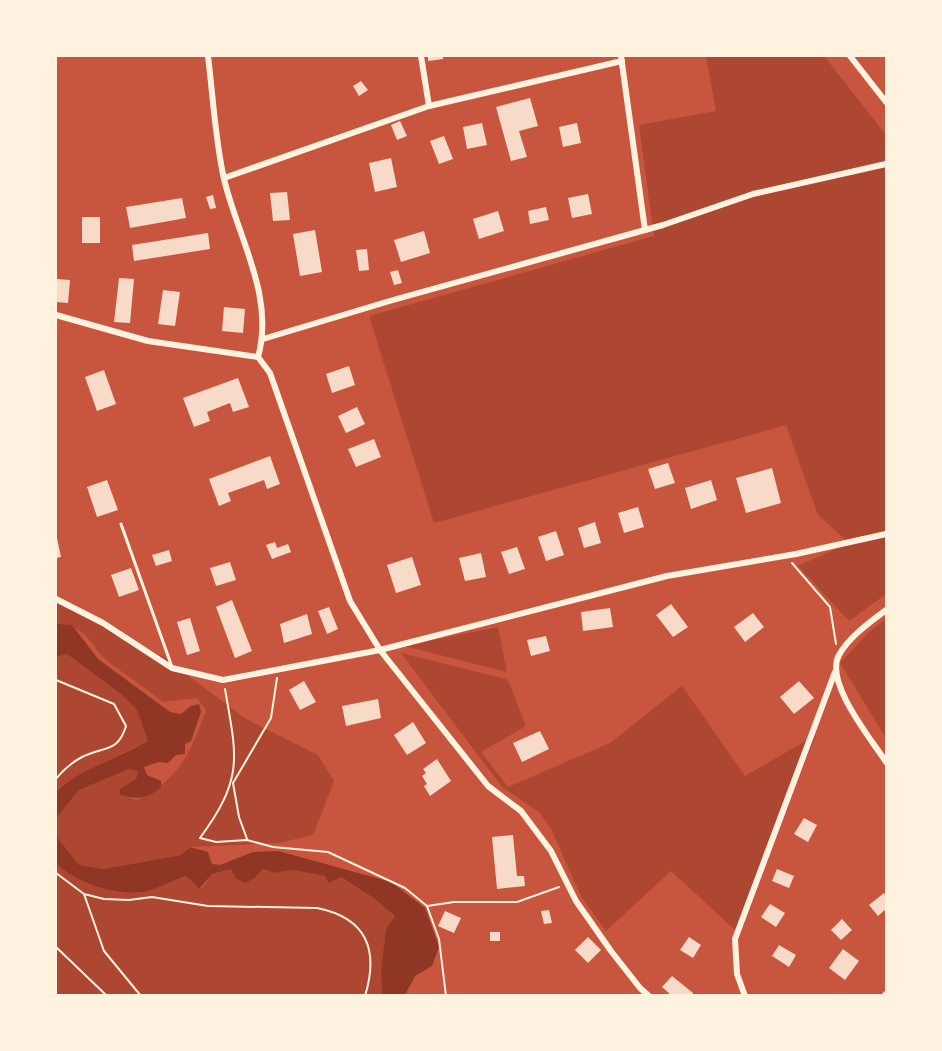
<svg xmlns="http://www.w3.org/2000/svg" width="942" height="1051" font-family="Lora,serif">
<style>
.green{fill:#ae4732}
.water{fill:#8f3625}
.building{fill:#f7dbc8}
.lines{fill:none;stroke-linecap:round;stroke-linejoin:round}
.path{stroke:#fff3e0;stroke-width:2}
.service{stroke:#fff3e0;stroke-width:3}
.minor{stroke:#fff3e0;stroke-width:6}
</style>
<rect width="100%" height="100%" fill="#c8553d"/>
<!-- green -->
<g class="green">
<path d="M706,56H824L886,135V594L849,621L798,566L849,543L818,515L786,425L434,523L369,316L654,236L639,125L716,111Z"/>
<path d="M56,599L165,658L246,719L318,755L334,781L313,835L279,843L190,847L181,855L104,869L79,865L56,836V818L79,790L129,769L138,771L136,779L120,795L137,800C179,780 191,752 206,710L197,698L163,702C146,688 128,677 110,663C87,645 92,627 56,624Z"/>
<path d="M886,619V738L840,663L869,632Z"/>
<path d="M498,627L507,672L404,646Z"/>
<path d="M401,653L506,679L509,683L526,726L481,752L508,787L610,743L682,686L745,776L816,735L735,930L671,871L606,931L581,896L552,831L540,813L502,787Z"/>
<path d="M67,654L121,694L137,710L148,741C118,757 80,770 56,792V657Z"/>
<path d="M56,864C78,883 113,897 142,892C153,891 174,880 186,876L196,887L202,888L212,874L231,869L255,878L263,869L274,873L293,870L325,876L330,883L340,877L375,899L395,916L381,971L382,996L56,995Z"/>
</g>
<!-- water -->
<g class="water">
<path d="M56,624L72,625L98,659L170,712L181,714L191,706L199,704L201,712L191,741L185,744V754L176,755L168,763L159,762L144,767L147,775L161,781V787C147,800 136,799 120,795V789L136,779L138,771L129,769L79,790L56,818V792C81,768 118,759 148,741L137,710L121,694L67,654L56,657Z"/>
<path d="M56,836L79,865L104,869L181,855L190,847L208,852L212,864L220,865L253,852L278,851L391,882L425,908L439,947L432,966L415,976L405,995H382L381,971L386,929L395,916L375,899L341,877L329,883L325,876L293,870L274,873L263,869L255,878L245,883L236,878L231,869L212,874L199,889L186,876C174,880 153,891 142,892C113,896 78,883 56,864Z"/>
</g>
<!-- building -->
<g class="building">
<path d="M428,56H443V59L428,61Z"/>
<path d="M361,81L368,90L359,96L353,86Z"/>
<path d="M530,98L538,126L519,131L527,157L511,161L496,107Z"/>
<path d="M400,121L407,136L397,140L391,125Z"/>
<path d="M482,123L487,145L467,149L463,127Z"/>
<path d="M577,123L581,143L563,147L559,127Z"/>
<path d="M444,136L453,159L439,164L430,141Z"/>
<path d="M391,158L397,187L375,192L369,163Z"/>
<path d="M287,192L290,220L273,221L270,193Z"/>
<path d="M588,194L592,214L572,218L568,198Z"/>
<path d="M213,195L216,208L210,209L206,197Z"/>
<path d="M182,198L186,218L130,228L126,207Z"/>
<path d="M546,207L549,220L530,224L528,211Z"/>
<path d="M498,211L504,231L479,239L473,219Z"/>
<rect x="82" y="217" width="18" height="26"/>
<path d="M315,230L322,272L300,276L293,234Z"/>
<path d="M424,231L430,253L401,262L394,240Z"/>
<path d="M208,233L210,249L134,261L132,245Z"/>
<path d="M367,249L369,270L359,271L356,250Z"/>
<path d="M398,270L402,283L394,285L390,272Z"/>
<path d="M119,278L134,279L130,323L114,322Z"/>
<path d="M56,279L70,280L68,303L56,302Z"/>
<path d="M163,290L180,292L175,326L158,324Z"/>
<path d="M224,307L245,309L243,333L222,331Z"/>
<path d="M349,366L355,385L332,393L326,374Z"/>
<path d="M104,370L116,404L97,411L85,377Z"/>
<path d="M238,378L249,407L233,412L230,403L207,412L210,421L194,427L183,398Z"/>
<path d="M357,407L365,424L346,433L338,416Z"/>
<path d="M374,439L381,457L356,467L348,449Z"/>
<path d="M270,456L280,484L267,489L264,480L228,493L231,501L219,506L209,479Z"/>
<path d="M668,463L675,483L655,489L648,469Z"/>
<path d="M772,468L781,503L746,513L736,478Z"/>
<path d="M107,480L118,510L97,517L87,487Z"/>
<path d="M711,480L717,500L691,509L685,488Z"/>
<path d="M638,507L644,527L624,533L618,513Z"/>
<path d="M595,522L601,543L584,548L578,528Z"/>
<path d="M556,531L564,555L546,561L538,537Z"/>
<path d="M57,538L61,557L56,558V538Z"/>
<path d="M275,542L277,548L288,544L291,552L272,559L266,545Z"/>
<path d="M517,547L525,569L509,574L501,552Z"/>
<path d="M169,550L172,561L156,566L152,555Z"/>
<path d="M481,553L486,577L465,581L459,558Z"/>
<path d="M412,557L421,585L396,593L387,565Z"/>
<path d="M230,562L236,580L216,586L210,568Z"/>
<path d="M131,568L139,590L119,597L111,575Z"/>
<path d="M232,600L252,651L235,658L216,607Z"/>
<path d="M671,604L688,627L673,637L656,615Z"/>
<path d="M329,607L338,629L327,634L318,611Z"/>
<path d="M610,608L613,627L583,631L581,612Z"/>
<path d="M753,613L764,627L745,642L734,627Z"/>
<path d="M307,614L312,634L284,643L280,624Z"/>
<path d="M190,618L200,651L187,655L177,622Z"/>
<path d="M546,636L550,651L531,656L527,640Z"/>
<path d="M304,681L316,702L300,710L289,690Z"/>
<path d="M799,681L814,698L794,714L780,697Z"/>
<path d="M378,699L381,718L346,726L342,706Z"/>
<path d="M413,722L426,743L407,755L394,735Z"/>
<path d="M540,731L549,749L522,762L513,743Z"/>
<path d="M437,759L451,781L430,796L424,786L427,784L422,776L426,773L423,769Z"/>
<path d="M804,818L817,825L808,842L794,834Z"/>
<path d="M513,835L517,876H524L525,886L497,889L492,837Z"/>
<path d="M777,869L794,876L789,888L772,881Z"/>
<path d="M884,893L886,896V909L878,916L869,905Z"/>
<path d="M770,904L785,913L776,927L761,917Z"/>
<path d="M549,910L552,923L544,924L541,911Z"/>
<path d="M445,911L461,918L454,933L438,926Z"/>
<path d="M842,919L852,930L841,940L831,930Z"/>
<rect x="490" y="932" width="10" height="9"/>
<path d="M588,937L601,950L588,963L575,950Z"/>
<path d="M689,937L701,945L693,958L680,950Z"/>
<path d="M779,945L796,955L789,967L772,956Z"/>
<path d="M843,949L859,961L845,980L829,968Z"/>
<path d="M672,976L693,993L691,996H672L662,987Z"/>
</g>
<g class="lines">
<!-- path -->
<g class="path">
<path d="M792,563L830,607L836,644"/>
<path d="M56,680L114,704L126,726C118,753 104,746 82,757C71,763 63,770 56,779"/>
<path d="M225,689C237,758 244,778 200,838L216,842L247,840L273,847L328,852L405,888L427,906L439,939L446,996"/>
<path d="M247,839L239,817L233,783L271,718L277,678"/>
<path d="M56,873L84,894L104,899L129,900L152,897L208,906L317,908C367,918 379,950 365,996"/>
<path d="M84,894L104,951L141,996"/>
<path d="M427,906L454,902H517L559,887"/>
<path d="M56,947L107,996"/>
</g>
<!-- service -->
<path class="service" d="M121,524L172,667"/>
<!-- minor -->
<g class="minor">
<path d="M208,56C213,96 215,139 224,179C238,238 275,296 258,357L270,373L350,601L380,650L488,786L521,811L551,851L576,901L611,951L640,988L649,996"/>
<path d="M421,56L429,106"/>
<path d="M621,56L645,230"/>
<path d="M850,56L886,102"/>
<path d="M224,178L429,106L622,61"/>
<path d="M56,315L148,341L258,357"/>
<path d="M263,339L393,300L663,225L753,194L886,164"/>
<path d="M56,599L103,623L172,668L223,680L380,650L667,576L796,554L886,534"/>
<path d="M886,610C870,622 849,637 839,655C824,682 871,739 886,762"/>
<path d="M745,996L737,974L735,939L835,672"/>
<path d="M884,996L886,994"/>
</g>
</g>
<!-- border -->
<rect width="942" height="1051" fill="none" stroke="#fff3e0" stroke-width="114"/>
</svg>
